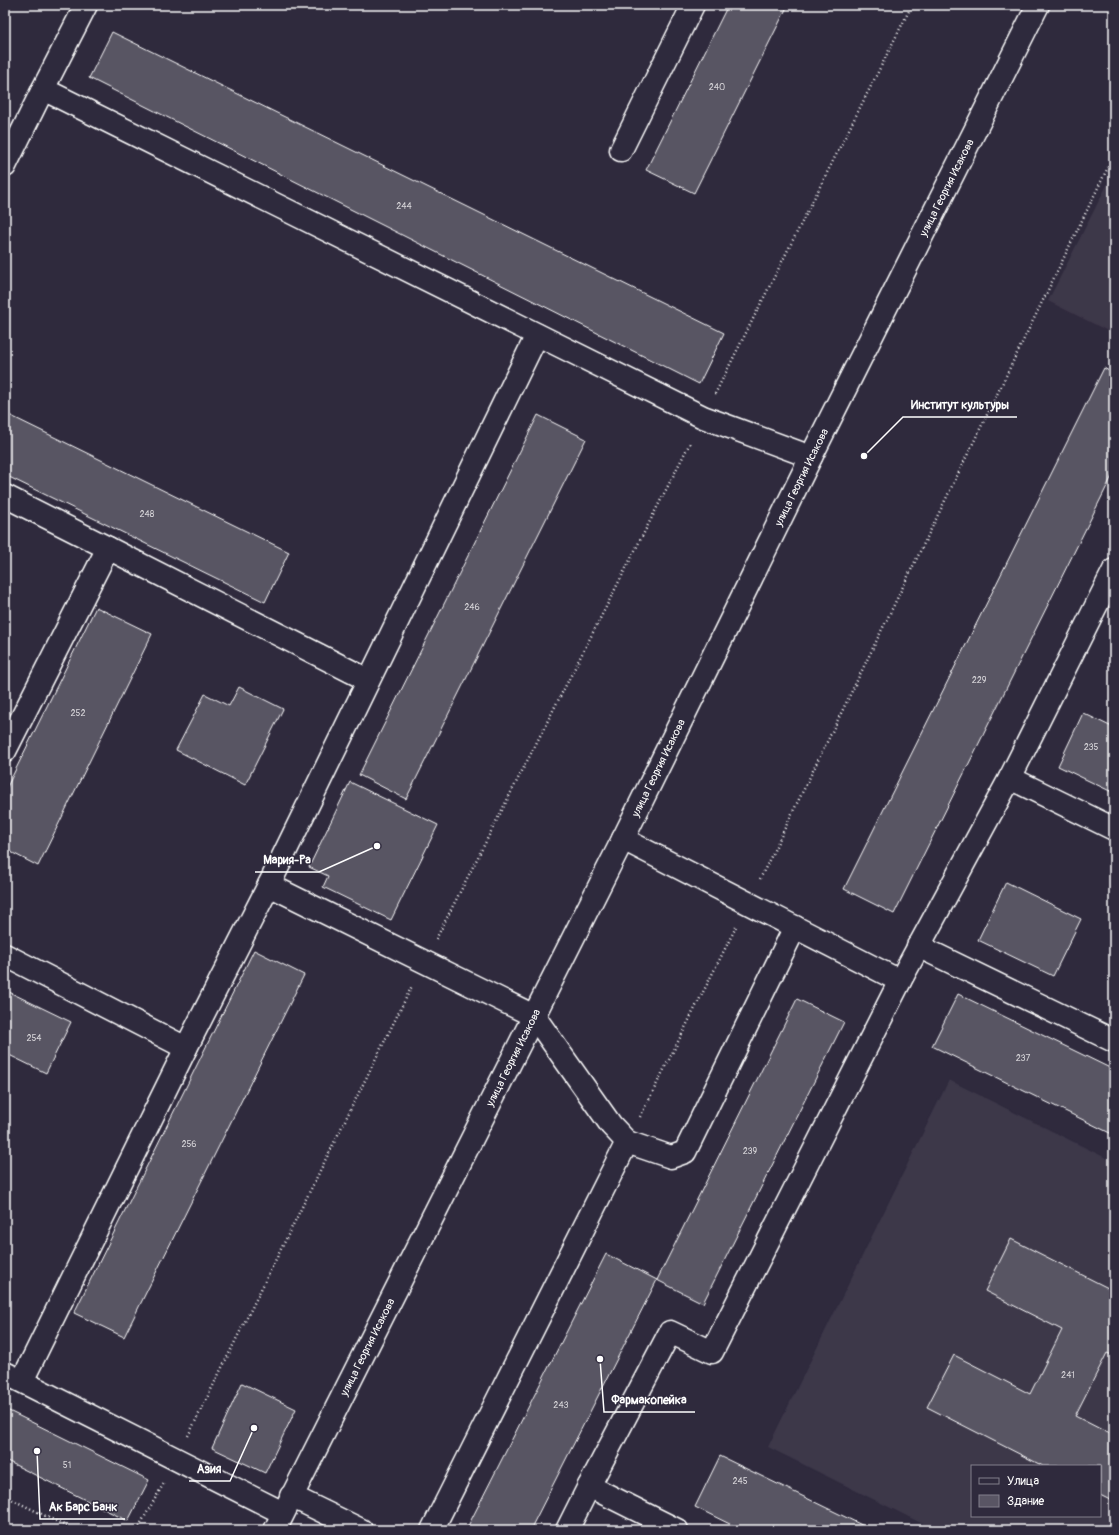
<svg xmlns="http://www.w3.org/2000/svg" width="1119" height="1535" font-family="Pangolin,sans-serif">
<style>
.built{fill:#3c3749;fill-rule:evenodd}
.building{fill:#595564;stroke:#fff}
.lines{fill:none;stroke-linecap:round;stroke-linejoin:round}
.minor-casing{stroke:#fff;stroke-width:25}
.path{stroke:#fff;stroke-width:2.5;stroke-dasharray:1 3;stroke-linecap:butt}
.minor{stroke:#2f2a3d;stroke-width:22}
.labels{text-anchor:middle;stroke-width:3;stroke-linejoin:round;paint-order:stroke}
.number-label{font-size:9px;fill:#d6d4d8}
.street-label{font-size:11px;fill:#fff;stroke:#2f2a3d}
.leader{fill:none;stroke:#fff;stroke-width:1.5}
.callout-dot{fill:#fff;stroke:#2f2a3d;stroke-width:1.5}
.callout-label{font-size:12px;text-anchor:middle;font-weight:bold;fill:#fff;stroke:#2f2a3d;stroke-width:3;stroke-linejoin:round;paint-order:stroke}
</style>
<rect width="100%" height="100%" fill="#2f2a3d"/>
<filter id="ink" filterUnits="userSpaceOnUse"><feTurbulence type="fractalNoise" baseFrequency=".025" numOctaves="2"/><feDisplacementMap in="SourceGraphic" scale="8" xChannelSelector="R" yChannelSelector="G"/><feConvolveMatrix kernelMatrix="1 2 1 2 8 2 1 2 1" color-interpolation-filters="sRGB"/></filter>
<g filter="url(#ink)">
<!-- built -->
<g class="built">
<path d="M1114,171V334L1048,301Z"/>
<path d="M949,1080L1114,1162V1530H935L768,1447ZM972,1466H1100V1516H972Z"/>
</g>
<!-- building -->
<g class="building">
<path d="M728,5H788L694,193L646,170Z"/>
<path d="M112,32L724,333L699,384L89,78Z"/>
<path d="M1104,368L1114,374V472L894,914L844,889Z"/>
<path d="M5,413L289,552L265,602L5,475Z"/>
<path d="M538,415L586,439L406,799L359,775Z"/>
<path d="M96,607L152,634L38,866L5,849V791Z"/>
<path d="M239,687L283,709L245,785L176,750L205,694L229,706Z"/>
<path d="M1083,713L1114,728V793L1058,766Z"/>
<path d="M350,782L438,825L391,920L323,887L328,876L309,867Z"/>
<path d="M1006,882L1081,919L1053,976L978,940Z"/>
<path d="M254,950L304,975L124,1337L74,1313Z"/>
<path d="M5,990L71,1022L46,1073L5,1053Z"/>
<path d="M958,994L1114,1070V1135L932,1046Z"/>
<path d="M797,999L844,1022L703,1303L657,1280Z"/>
<path d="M1011,1239L1114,1291V1356L1107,1353L1075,1416L1114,1436V1492L1110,1500L1100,1495V1466H1043L927,1407L954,1355L1030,1394L1062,1330L985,1291Z"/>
<path d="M606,1254L657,1280L530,1530H466Z"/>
<path d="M242,1383L296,1409L265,1473L212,1448Z"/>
<path d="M5,1409L149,1480L128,1521L5,1460Z"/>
<path d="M720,1456L872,1530H742L695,1507Z"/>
</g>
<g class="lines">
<defs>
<g id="minor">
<path d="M86,5L43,89L703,417L811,457"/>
<path d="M621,150L693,5"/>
<path d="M5,166L43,89"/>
<path d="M537,335L269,885L534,1016L611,1125L627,1142"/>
<path d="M5,496L108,548"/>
<path d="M5,751L108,548L368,680"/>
<path d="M1010,778L1114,829"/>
<path d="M623,839L900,981"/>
<path d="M918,946L1114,1041"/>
<path d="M5,955L186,1048L269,885"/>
<path d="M5,1373L283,1513"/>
<path d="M22,1381L186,1048"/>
<path d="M291,1496L361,1530"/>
<path id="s1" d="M275,1530L623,839L811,457L1038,5"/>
<path d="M432,1530L627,1142L671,1157L685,1152L795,927"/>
<path d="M567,1530L589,1486"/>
<path d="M677,1530L589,1486L670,1332L712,1352L900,981L1010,778L1114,570"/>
</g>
</defs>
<!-- minor casing -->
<use href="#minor" class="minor-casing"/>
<!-- path -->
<g class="path">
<path d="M715,394L912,5"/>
<path d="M760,879L1114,155"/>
<path d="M436,939L691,441"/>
<path d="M640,1117L736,927"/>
<path d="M188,1436L412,986"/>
<path d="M5,1496L74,1530"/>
<path d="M137,1530L164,1483"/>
</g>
<!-- minor -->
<use href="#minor" class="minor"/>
</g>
</g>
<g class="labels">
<!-- number labels -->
<g class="number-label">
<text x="717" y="90">240</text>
<text x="404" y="209">244</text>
<text x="147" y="517">248</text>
<text x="472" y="610">246</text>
<text x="979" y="683">229</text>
<text x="78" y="716">252</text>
<text x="1091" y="750">235</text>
<text x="34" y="1041">254</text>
<text x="1023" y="1061">237</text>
<text x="189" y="1147">256</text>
<text x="750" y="1154">239</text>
<text x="1068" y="1378">241</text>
<text x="561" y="1408">243</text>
<text x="67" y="1468">51</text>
<text x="740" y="1484">245</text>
</g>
<!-- street labels -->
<g class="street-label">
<text dy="4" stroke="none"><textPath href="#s1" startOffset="1501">улица Георгия Исакова</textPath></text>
<text dy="4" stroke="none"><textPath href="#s1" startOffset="1177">улица Георгия Исакова</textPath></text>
<text dy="4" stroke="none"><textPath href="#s1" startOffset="853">улица Георгия Исакова</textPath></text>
<text dy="4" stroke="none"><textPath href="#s1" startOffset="529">улица Георгия Исакова</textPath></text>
<text dy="4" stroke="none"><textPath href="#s1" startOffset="205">улица Георгия Исакова</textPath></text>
</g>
</g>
<!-- callouts -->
<path class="leader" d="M864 456L903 417H1017M377 846L319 872H255M600 1359L604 1412H695M254 1428L230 1481H189M37 1451L40 1519H125"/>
<g class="callout-dot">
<circle cx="864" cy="456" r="4"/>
<circle cx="377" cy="846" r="4"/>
<circle cx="600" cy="1359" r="4"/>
<circle cx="254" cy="1428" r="4"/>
<circle cx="37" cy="1451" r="4"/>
</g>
<g class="callout-label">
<text x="960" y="409">Институт культуры</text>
<text x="287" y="864">Мария-Ра</text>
<text x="649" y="1404">Фармакопейка</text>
<text x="209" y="1473">Азия</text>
<text x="83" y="1511">Ак Барс Банк</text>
</g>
<!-- margin -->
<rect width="1119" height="1535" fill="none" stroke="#2f2a3d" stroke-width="20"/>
<rect x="10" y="10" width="1099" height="1515" fill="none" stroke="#fff" stroke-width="1.5" filter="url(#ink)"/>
<!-- legend -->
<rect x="971" y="1465" width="130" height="52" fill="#2f2a3d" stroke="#827f8b"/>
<rect x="979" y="1478" width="20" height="6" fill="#2f2a3d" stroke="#827f8b"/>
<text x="1007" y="1485" font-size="12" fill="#ffffff">Улица</text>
<rect x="979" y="1495" width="20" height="12" fill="#595564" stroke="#827f8b"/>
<text x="1007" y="1505" font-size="12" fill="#ffffff">Здание</text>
</svg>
